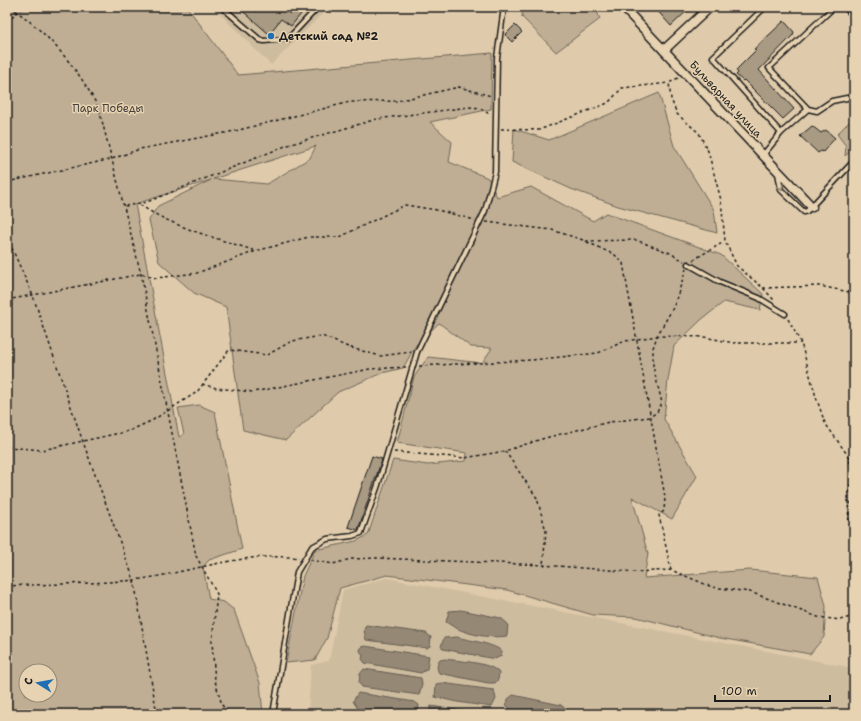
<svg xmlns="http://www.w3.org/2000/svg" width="861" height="721" font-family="'Shantell Sans',sans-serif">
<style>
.built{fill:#cebc9f}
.green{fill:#bfae94;stroke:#6e6558;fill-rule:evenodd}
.water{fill:#958874;stroke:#655d51}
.building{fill:#a89a83;stroke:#1c1c1c}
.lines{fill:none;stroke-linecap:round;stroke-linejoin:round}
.lane-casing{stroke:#1c1c1c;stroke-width:7}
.street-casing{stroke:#1c1c1c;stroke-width:11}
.path{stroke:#1c1c1c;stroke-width:1.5;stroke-dasharray:3 3;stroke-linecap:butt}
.lane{stroke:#e7d2b1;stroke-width:4}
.street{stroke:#e7d2b1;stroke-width:8}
.oneway{stroke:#8c806e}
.poi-dot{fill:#1f6fb2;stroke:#e7d2b1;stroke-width:1.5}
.labels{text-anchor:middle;stroke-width:3;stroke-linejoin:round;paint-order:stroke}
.poi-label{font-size:11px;font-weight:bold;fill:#1c1c1c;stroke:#e7d2b1;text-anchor:start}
.street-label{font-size:11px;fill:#1c1c1c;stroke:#e7d2b1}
.park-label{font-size:11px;fill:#45403a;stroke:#e7d2b1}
</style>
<rect width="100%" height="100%" fill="#dfcbab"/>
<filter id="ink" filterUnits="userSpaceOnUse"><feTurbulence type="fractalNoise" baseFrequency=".025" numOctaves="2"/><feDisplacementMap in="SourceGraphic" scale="8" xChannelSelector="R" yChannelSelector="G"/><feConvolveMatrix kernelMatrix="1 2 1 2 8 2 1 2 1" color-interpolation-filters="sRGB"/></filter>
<g filter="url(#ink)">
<!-- built -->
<g class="built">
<path d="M213,7H329L271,65Z"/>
<path d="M387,578L854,668V714H308L311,665L329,661L343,590Z"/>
</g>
<!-- green -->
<g class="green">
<path d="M7,7H187L238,75L492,53L491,109L430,122L452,142L449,162L488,178L497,197L531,187L593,221L606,213L721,255L763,294L760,310L724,302L701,320L674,346L668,380L664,419L697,476L672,519L632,497L648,554L644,578L750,570L818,577L826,606L824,637L810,654L720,638L636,617L593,615L507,590L387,575L340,588L327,638L315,660L286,663L303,576L315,550L356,541L368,535L393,460L428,465L466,461L467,453L397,443L414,377L428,357L482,363L492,348L471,347L439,323L416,345L403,368L382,373L338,392L286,440L243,430L226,307L194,293L159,262L149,220L158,206L211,180L135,204L179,437L184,434L178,408L199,405L215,412L242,549L209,560L203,567L209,599L224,602L234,610L260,683L263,714H7ZM316,146L310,158L267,184L213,179ZM26,671H50V695H26Z"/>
<path d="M523,7H595L600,19L556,52L522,17Z"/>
<path d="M659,93L674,146L714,210L717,233L618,206L571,189L512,162L514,129L549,140Z"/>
<path d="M854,117V148L845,156L846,146L837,134Z"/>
</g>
<!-- water -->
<g class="water">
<path d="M461,610L501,618L508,624L507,636C488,639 462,634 446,622L449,611Z"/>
<path d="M366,625L426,633L431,637L430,646L427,648L366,640L364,630Z"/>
<path d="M457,637C467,640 497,644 502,652L501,656L495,659L443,649L441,646L444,638Z"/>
<path d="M365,646L429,656L427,669L421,673L365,663L362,659L363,655L360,651L361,647Z"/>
<path d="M445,659C458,661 491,662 499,673L498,680L495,683H488L439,673C436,668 437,664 440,660Z"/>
<path d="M364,669L421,678L422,685L419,695L362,687L359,683L360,674Z"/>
<path d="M441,683L494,690L496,699L492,707L457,702L435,697L436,684Z"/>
<path d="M358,693L415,702L419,705L418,714H383L358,709L353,701Z"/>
<path d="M513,695L561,705L567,710L566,714H540L510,709L506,705L508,699Z"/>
<path d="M431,706L482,714H429Z"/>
</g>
<!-- building -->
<g class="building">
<path d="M238,7H282L290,14L295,9L301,14L291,26L281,19L269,34Z"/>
<path d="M654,7H691L671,26Z"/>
<path d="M784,21L794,32L793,35L759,70L794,109L783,119L744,80L743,81L736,75L738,73L736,70L756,50L754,49Z"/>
<path d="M515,25L522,32L512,42L505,35Z"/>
<path d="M812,126L821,133L826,130L835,138L823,152L821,151L818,153L800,136Z"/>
<path d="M372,456L382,459L358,530L348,527Z"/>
</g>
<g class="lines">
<defs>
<g id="lane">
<path d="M222,7L260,40L264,41L288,39L318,7"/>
<path d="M306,7L312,13"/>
<path d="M765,7L713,57L781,133"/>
<path d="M834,7L769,68L808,109L817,111L832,101L852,97L854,95"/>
<path d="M845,7L854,17"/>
<path d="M763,155L781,133L808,109"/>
<path d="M778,173L781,190L804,212L807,211L854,161"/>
<path d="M688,264L720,282L759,298L785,314"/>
<path d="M273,714L297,572L312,547L327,539L352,536L361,533L378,485L417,352L485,211L495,172L497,58L504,7"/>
</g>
<g id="street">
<path d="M623,7L812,207"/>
<path d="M664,50L710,7"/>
</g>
</defs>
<!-- lane casing -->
<use href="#lane" class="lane-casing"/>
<!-- street casing -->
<use href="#street" class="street-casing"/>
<!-- path -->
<g class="path">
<path d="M10,7C47,31 79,69 99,109L141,274L196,556L217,594L212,642L215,681L222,705L229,714"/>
<path d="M7,21L24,7"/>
<path d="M678,78L669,83L671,99L677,114L699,133L708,151L721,200L725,241L737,266L763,288L774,300"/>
<path d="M501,129L539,130L608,103L622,88L669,83"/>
<path d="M7,182L112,159L140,149L235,131L350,102L397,101L459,87L491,96"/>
<path d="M140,205C175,228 216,238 256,251"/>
<path d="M125,206L147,202L288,145L377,119L469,107L480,108L491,115"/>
<path d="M486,222L552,230L586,241L636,240L670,253L684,261"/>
<path d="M7,237L33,296L83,442L134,580L157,714"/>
<path d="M587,242L615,255L623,263L665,497L664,511L659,515L671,570"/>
<path d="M693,260L724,242"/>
<path d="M763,288L820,286L854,293"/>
<path d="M7,300L141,274L156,278L197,273L256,251L309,237H340L405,205L437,210L475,220"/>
<path d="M788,319L801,343L816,397L825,423L849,457L852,475L848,498L854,511"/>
<path d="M419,366L532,360L598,353L625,341L657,336L704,337L734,343H801"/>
<path d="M202,384L216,388L253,392L370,369L407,367"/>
<path d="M7,447L42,450L129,431L153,420L197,392L229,350L267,355L292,341L322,336L348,347L380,356L411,352"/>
<path d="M505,451L537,498L546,531L543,565"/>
<path d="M394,452L465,458L505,451L545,438L609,422L650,417L657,412L662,403L653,366V348L657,336L674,306L686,269"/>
<path d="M849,457H854"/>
<path d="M848,500L849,521L854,536"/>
<path d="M310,560L333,564L351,559L378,558L543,565L635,572L671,570L712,587L750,592L818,617L840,620L854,616"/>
<path d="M7,586C49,584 92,584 134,580C190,573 242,551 299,558"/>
</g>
<!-- lane -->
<use href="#lane" class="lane"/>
<!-- street -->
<use href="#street" class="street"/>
</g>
<!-- one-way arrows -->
<defs><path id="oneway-chevron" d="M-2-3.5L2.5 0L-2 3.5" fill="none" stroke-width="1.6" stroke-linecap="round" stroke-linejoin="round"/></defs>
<use class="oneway" href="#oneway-chevron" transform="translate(781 187) rotate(65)"/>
</g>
<!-- markers -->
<circle class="poi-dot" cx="271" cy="36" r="4"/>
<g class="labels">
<!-- poi labels -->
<g class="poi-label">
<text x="279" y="40">Детский сад №2</text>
</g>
<!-- street labels -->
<g class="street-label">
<text transform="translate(726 99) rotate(47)" y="4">Бульварная улица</text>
</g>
<!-- park labels -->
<g class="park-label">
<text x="108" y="112">Парк Победы</text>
</g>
</g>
<!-- margin -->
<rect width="861" height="721" fill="none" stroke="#e7d2b1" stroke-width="24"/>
<rect x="12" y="12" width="837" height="697" fill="none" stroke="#1c1c1c" stroke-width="1.5" filter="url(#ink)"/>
<!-- north arrow -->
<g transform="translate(38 683) rotate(281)"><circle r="19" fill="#e7d2b1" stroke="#968975"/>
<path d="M0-3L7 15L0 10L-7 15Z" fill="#1f6fb2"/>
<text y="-6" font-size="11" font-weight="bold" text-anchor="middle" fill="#1c1c1c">С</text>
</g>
<!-- scale -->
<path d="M715 695v6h115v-6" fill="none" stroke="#1c1c1c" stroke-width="2"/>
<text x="721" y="695" font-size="12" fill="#1c1c1c" stroke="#e7d2b1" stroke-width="3" paint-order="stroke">100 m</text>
</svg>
